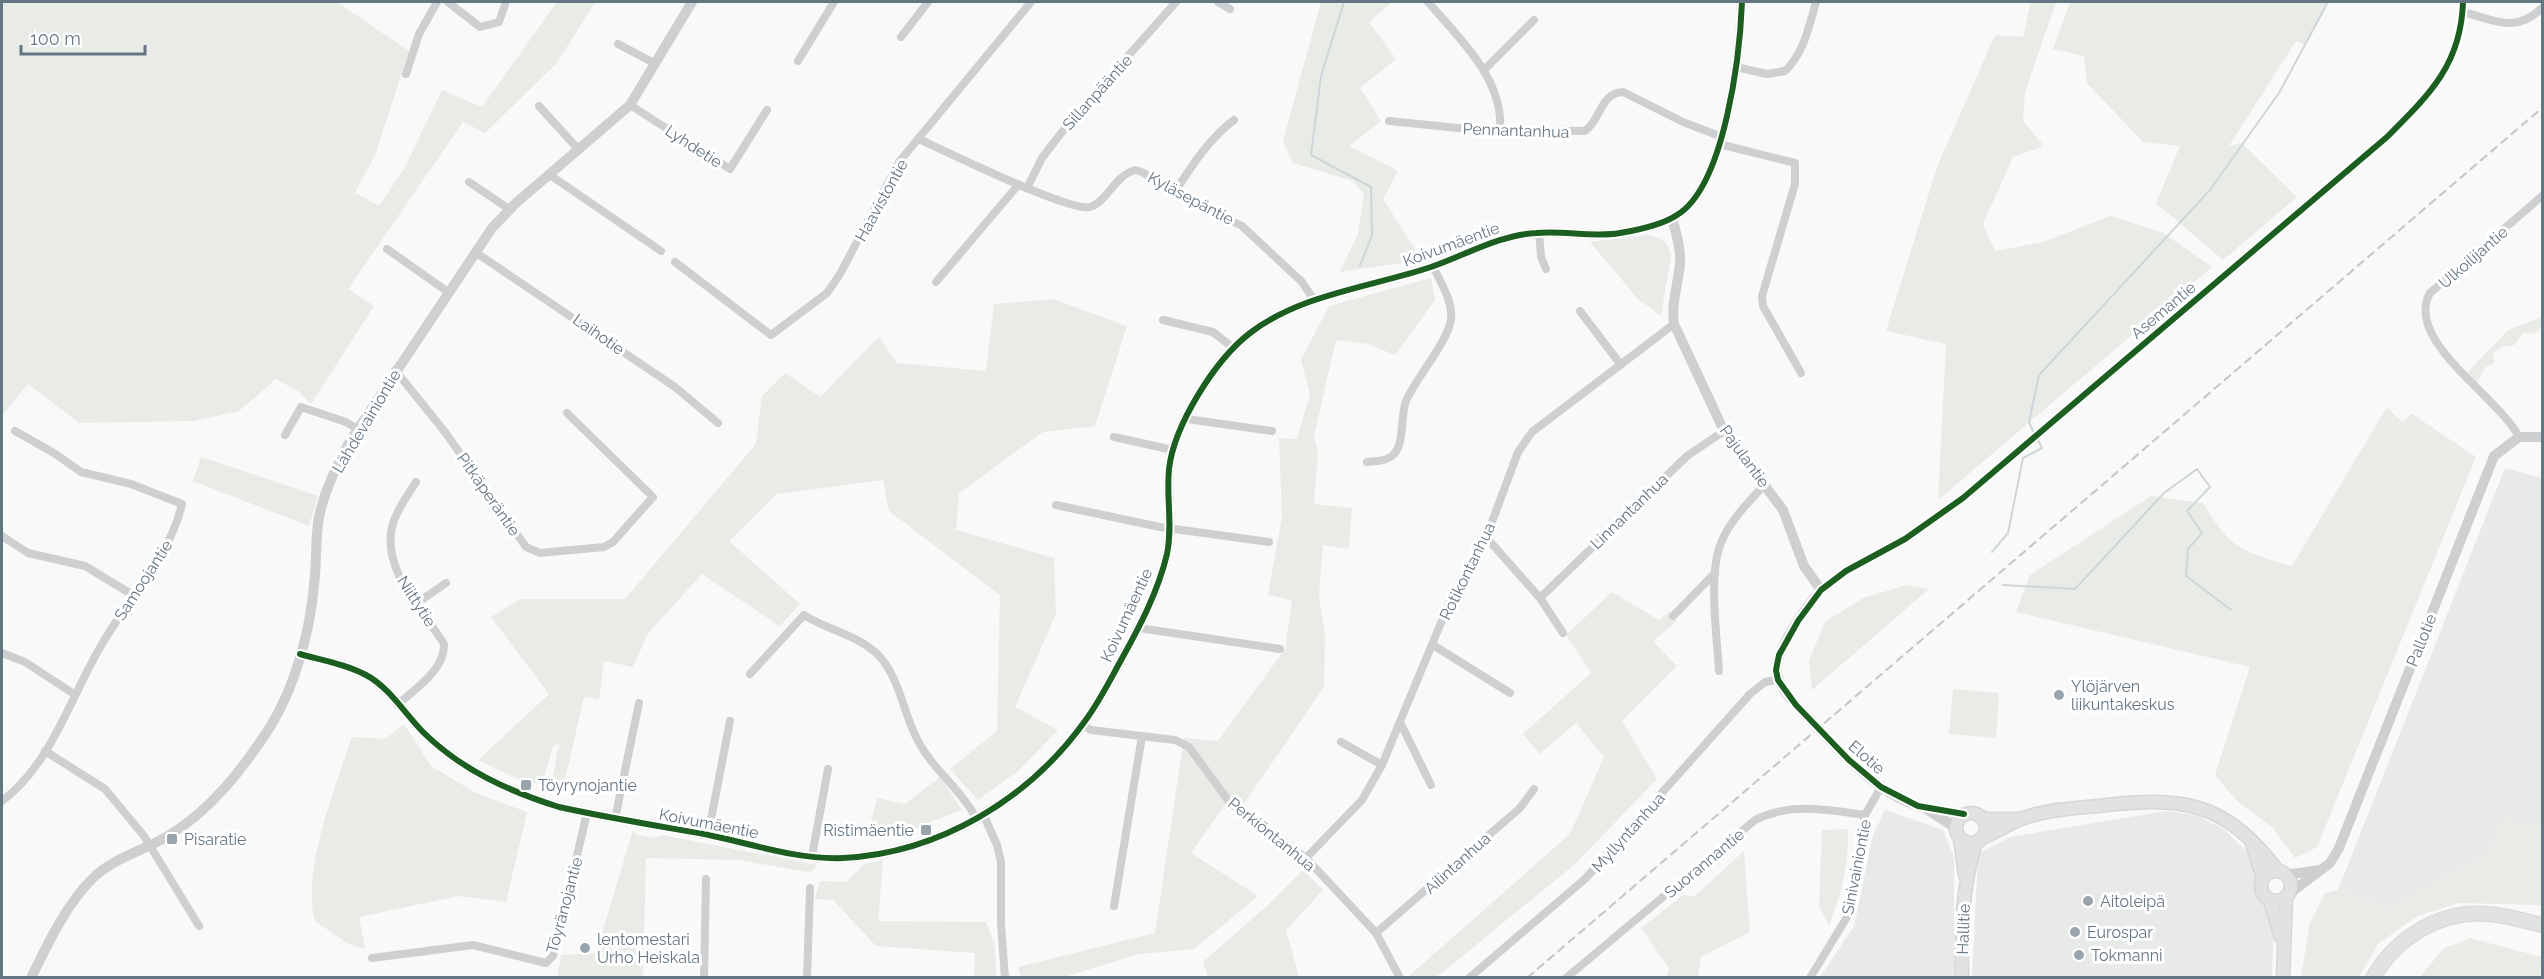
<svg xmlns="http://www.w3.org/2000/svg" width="2544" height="979" font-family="Raleway,sans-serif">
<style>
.built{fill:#e8e9e9}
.green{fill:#e8ebe6}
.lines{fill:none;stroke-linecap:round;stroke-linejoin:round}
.stream{stroke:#ced6d9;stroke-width:2}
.secondary-casing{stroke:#d5d6d7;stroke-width:15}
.trunk-casing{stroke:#d5d6d6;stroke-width:16}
.minor{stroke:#cecfd0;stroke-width:8}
.tertiary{stroke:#cecfd0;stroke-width:10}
.secondary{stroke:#e1e2e2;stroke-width:12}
.trunk{stroke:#e1e2e2;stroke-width:14}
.rail{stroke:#c3c5c6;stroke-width:2;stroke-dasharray:9 4.5;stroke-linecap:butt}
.tertiary-bridge{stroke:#cecfd0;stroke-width:10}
.cycleway-casing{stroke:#fff;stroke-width:10}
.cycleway{stroke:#1b5e20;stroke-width:6}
.poi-dot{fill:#99a4ac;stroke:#fff;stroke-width:2}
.labels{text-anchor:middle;stroke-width:6;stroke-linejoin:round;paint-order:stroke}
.street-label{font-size:16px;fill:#657683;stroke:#fff}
.poi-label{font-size:16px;fill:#657683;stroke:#fff;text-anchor:start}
</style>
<rect width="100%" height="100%" fill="#f9f9f9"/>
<!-- built -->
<g class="built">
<path d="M2505,468L2542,478V829L2502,818L2490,852L2389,908L2338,890Z"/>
<path d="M1885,810L1943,830L1954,857V977H1820L1854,926L1873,835Z"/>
<path d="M2166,811L2196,815L2225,830L2249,854L2263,874L2274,918L2272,977L1972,978L1978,854L2010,837Z"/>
</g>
<!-- green -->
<g class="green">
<path d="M2,2H337L409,51L375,155L355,193L379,206L404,169L442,90L482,107L557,2H595L557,63L485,133L463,122L348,289L374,306L311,404L298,391L276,379L239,411L194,421L79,423L28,384L2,415Z"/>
<path d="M1321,2H1392L1369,22L1396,59L1360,88L1381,121L1349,146L1398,171L1383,199L1422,260L1340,272L1358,234L1364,194L1353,181L1293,163L1283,141Z"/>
<path d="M2031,2H2056L2025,92L2023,121L2044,146L2013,157L1983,224L1995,251L2043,242L2110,216L2162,232L2212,267L1938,500L1946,344L1886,331L1937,167L1995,35L2023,37Z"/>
<path d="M2070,2H2328L2306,45L2296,41L2229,146L2242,143L2297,197L2223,260L2156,203L2180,146L2143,142L2087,83L2084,56L2053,49Z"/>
<path d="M1646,235C1660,236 1668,241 1671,256L1661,316L1637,298L1590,242Z"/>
<path d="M1431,278L1435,300L1395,355L1368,344L1336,340L1314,436L1318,454L1314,504L1352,508L1349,549L1323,545L1319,596L1325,635L1324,687L1243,805L1232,795L1191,853L1258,896L1194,949L1139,954L1064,977H1021L1018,967L1155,933L1184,738L1218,741L1285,649L1292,600L1268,595L1282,518L1279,438L1297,439L1310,394L1301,360L1329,306Z"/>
<path d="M1053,299L1127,326L1095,426L1043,432L959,493L956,530L1054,558L1056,614L1015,707L1058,730L1018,771L978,800L950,769L997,731L1000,595L889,511L883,480L777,494L729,541L800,604L780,626L702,574L648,633L633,667L604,661L599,699L584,697L563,789L551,787L559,744L553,746L542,785L516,778L478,760L549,694L491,617L520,599H625L756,444L762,396L785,373L820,397L879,337L897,363L986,371L994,304Z"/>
<path d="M2542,317C2542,330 2537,336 2523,333L2514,345L2502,347L2493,353L2494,363L2486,367L2476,384L2466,374L2508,330Z"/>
<path d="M2387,407L2402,422L2412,414L2476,457L2317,847L2295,858L2272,827L2238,802L2215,775L2250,667L2016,612L2030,575L2151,496L2203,503C2232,550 2240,551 2292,566Z"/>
<path d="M201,457L318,496L309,526L193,481Z"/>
<path d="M1907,585L1929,589L1812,690L1809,661L1825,622L1863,598Z"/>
<path d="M1612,592L1659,620L1669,612L1677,621L1653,641L1677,666L1622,721L1657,779L1575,864L1443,972L1435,977H1408L1570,834L1604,757L1576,723L1540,754L1523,734L1591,673L1566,635Z"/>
<path d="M1953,689L1999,693L1996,738L1949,734Z"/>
<path d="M404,724L431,766L476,793L527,812L506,902L459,896L359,917L365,949L347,943L315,921C301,872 336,785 352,737L385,739Z"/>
<path d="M940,777L962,810L900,834L867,839L877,798L905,804Z"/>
<path d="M2502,817L2542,829V905L2459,903L2417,916L2378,944L2359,977H2301L2310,923L2325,893L2338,890L2389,908L2490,852Z"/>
<path d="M1848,829C1849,863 1842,893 1829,925L1819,906L1822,830Z"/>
<path d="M633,830L636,835L653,838L662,835L817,865L814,870L808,872L738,860L646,858L643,977L557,978L561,955L596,953Z"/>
<path d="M1744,851L1750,932L1701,957L1698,977H1667L1669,968L1641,928L1683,895L1695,896Z"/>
<path d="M883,860L878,921L986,922L995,946L996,974L993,977H974L975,953L876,946L833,900L815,899L820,881L846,882L865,864Z"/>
<path d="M1303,870L1323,890L1286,930L1299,977H1208L1203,962L1270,903Z"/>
<path d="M2470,938L2542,957L2540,977H2420L2443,949Z"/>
</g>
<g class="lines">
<!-- stream -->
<g class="stream">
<path d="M1344,2L1321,76L1311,155L1371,187L1372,235L1360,266"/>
<path d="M2034,433L2029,422L2039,375L2210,190L2279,93L2328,2"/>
<path d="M1992,552L2008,533L2023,458L2042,448L2037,438"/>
<path d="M2003,585L2075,589L2164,493L2197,469L2210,487L2187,511L2202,533L2188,549L2186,576L2231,610"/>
</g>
<defs>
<g id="secondary">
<circle cx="1971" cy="828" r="15"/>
<path d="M1984,819H2020"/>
<path d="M1984,837C1997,832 2008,824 2021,819C2044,810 2074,808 2098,806C2182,796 2224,800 2278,871"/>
<path d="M1960,838L1965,875"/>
<path d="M2252,844L2263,878"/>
<circle cx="2276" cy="886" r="15"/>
<path d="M2270,901L2281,937"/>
<path d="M1962,978C1961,931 1962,886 1976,842"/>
<path d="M2283,978L2286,898"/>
</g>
<path id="trunk" d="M2373,978C2396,937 2441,910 2488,914C2507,915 2524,921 2542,925"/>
</defs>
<!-- secondary casing -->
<use href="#secondary" class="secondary-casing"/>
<!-- trunk casing -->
<use href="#trunk" class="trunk-casing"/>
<!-- minor -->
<g class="minor">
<path d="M448,2L480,27L499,22L506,2"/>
<path d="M1218,2L1230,9"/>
<path d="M1428,2C1458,37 1503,78 1500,128"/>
<path d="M2463,12C2495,20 2515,34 2542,8"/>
<path d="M901,37L928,2"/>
<path d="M618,44L654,63"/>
<path d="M798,61L834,2"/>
<path d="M1736,67L1767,74L1785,71C1804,53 1809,26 1816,2"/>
<path d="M1484,70L1534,20"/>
<path d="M406,74L419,34L437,2"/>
<path d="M630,105L730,169L767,110"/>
<path d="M539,106L578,149"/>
<path d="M1389,121L1468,129L1585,131C1601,120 1600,93 1623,92L1683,122L1722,137"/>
<path d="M919,139C945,151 1069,212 1090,207C1107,202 1114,176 1135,170L1142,172L1198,205L1242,226L1302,282L1314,300"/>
<path d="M1719,144L1795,163V184L1762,296L1763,306L1801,373"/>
<path d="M550,175L661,251"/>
<path d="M469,182L509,209"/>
<path d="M1027,188L1042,158L1072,119L1176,2"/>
<path d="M1176,190C1193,164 1209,139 1234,120"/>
<path d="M1539,232L1541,257L1546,269"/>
<path d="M387,249L448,292"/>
<path d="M475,252L675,387L718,423"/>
<path d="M675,262L771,335L827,293L840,274L899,162L1031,2"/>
<path d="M936,282L1018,185"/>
<path d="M1580,311L1621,365"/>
<path d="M1163,320L1213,332L1232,347"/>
<path d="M395,370L445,432L526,547L540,553L604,547L613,542L653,497L567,413"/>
<path d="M1187,419L1272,431"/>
<path d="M285,435L301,407L346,422L357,429"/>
<path d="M1114,437L1173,450"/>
<path d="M2519,437C2500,398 2403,340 2430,293L2542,196"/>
<path d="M1367,462C1376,461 1388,461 1394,454C1405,442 1400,416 1406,401C1416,378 1449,340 1451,319C1453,301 1440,282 1433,266"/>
<path d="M1056,505L1160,527L1269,542"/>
<path d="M2,536L28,553L85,566L133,595"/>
<path d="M1485,536L1540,598L1563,633"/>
<path d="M1821,590L1846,571L1905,539L1963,498L2387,137C2429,95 2461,65 2463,2"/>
<path d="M1540,598L1687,456L1724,431"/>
<path d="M417,603L446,583"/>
<path d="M1673,616L1715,573"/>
<path d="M1139,628L1280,649"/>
<path d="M1433,645L1510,693"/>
<path d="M2,653L25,662L74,694"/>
<path d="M1719,671C1717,636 1708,573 1721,543C1730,520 1749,502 1765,484"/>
<path d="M750,674L804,615C827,630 855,634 876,653C899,674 903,712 917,739C932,769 962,790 977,820"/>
<path d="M397,705C415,689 445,670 444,644C423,610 382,571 392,527C396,511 407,496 416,482"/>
<path d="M1400,722L1431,785"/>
<path d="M1082,725L1091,730L1175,740L1189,747L1230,803L1306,858L1376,933L1400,978"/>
<path d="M1341,742L1382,765"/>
<path d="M45,751L105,789L144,836L199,926"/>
<path d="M2,801C53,763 72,692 105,639C132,594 170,556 182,504L131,484L81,472L54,453L15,431"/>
<path d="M984,816L997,845L1001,862V924L1005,978"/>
<path d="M615,819L639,703"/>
<path d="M708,835L730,721"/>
<path d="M812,856L828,769"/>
<path d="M1306,858L1362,800L1382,765L1450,601L1492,522L1518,452L1532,432L1674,324"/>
<path d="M1114,906L1142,736"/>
<path d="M1376,933L1520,808L1534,789"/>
<path d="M372,958L473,945L546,963L553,956L557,941L587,813"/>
<path d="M704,978L706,879"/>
<path d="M807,978L810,888"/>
<path d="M1469,978L1585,879L1750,694L1765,682L1778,680"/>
<path d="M1566,978L1755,820C1790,802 1828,810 1865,815"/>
<path d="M1810,978L1847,917L1865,815L1881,787"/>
</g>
<!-- tertiary -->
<g class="tertiary">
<path d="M1672,218C1676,233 1681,248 1680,264C1678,285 1671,303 1674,324L1724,431L1783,510L1804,566L1821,590C1806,607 1774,650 1777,673C1779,685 1788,696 1796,705"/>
<path d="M300,654C321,660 346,664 366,675C389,687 405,714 424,733C462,770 508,791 559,807C609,818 659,826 709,835C752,844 798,860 843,858C940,853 1029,799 1085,721C1099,702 1109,682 1120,662C1139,628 1158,592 1167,554C1173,525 1166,498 1169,469C1174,425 1215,360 1250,333C1301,294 1371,287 1431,267C1466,255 1499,235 1536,233C1564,230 1592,238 1620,233C1638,230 1662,225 1677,215C1725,186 1740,54 1742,2"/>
<path d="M1838,749C1862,773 1889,798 1922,807C1935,811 1950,812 1964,814"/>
<path d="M1928,810L1956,828"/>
<path d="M2285,875L2320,870"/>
<path d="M2290,893L2330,863L2339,848L2494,456L2519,437H2542"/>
<path d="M31,978C47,945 67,903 93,878C113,858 145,850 168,836C211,810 243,769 270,727C295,687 310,632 314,585C317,563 315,539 319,517C325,489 338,462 352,438L492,228L516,203L630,105L692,2"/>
</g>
<!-- secondary -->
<use href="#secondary" class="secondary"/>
<!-- trunk -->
<use href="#trunk" class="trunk"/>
<!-- rail -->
<path class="rail" d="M1527,978L2542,108"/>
<!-- tertiary-bridge -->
<path class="tertiary-bridge" d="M1796,705L1838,749"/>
<defs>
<g id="cycleway">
<path d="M300,654C321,660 346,664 366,675C389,687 405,714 424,733C462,770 508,791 559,807C609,818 659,826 709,835C752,844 798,860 843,858C940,853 1029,799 1085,721C1099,702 1109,682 1120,662C1139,628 1158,592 1167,554C1173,525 1166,498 1169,469C1174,425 1215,360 1250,333C1301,294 1371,287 1431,267C1466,255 1499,235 1536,233C1564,230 1592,238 1620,233C1638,230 1662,225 1677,215C1725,186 1740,54 1742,2"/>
<path d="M1964,814L1918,806L1881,787L1849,760L1796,705L1778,680L1776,670L1779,655L1798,621L1821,590L1846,571L1905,539L1963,498L2387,137C2429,95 2461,65 2463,2"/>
</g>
</defs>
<!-- cycleway casing -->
<use href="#cycleway" class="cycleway-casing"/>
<!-- cycleway -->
<use href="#cycleway" class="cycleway"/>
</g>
<!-- markers -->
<g class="poi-dot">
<circle cx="2059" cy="695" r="6"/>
<rect x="520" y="779" width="12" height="12" rx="3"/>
<rect x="920" y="824" width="12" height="12" rx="3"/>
<rect x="166" y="833" width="12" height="12" rx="3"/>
<circle cx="2088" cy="901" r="6"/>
<circle cx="2075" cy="932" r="6"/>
<circle cx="585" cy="948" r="6"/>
<circle cx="2079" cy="955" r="6"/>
</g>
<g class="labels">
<!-- street labels -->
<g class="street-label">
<text transform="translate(1097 92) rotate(-48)" y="6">Sillanpääntie</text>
<text transform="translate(1516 130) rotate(2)" y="6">Pennantanhua</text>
<text transform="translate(694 146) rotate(33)" y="6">Lyhdetie</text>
<text transform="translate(1191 198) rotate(28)" y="6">Kyläsepäntie</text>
<text transform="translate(881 200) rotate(-61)" y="6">Haavistontie</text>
<text transform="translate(1451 244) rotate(-20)" y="6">Koivumäentie</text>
<text transform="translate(2473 257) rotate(-41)" y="6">Ulkoilijantie</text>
<text transform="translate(2163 310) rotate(-40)" y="6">Asemantie</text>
<text transform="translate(599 334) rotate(35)" y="6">Laihotie</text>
<text transform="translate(366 421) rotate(-59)" y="6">Lähdevainiontie</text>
<text transform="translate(1745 456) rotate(54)" y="6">Pajulantie</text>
<text transform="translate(489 494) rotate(55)" y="6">Pitkäperäntie</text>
<text transform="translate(1629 511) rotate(-44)" y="6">Linnantanhua</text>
<text transform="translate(1467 571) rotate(-64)" y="6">Rotikontanhua</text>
<text transform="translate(143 580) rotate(-57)" y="6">Samoojantie</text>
<text transform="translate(417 601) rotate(57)" y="6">Niittytie</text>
<text transform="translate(1126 615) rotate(-65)" y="6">Koivumäentie</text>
<text transform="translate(2421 640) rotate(-68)" y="6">Pallotie</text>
<text transform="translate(1867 757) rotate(41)" y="6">Elotie</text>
<text transform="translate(709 823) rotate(11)" y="6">Koivumäentie</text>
<text transform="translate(1628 832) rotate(-48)" y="6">Myllyntanhua</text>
<text transform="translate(1272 834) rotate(39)" y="6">Perkiöntanhua</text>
<text transform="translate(1457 863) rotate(-42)" y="6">Ailintanhua</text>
<text transform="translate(1704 863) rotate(-40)" y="6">Suorannantie</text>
<text transform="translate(1856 867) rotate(-79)" y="6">Sinivainiontie</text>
<text transform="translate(564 905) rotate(-75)" y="6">Töyränojantie</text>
<text transform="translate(1963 929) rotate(-88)" y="6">Hallitie</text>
</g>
<!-- poi labels -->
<g class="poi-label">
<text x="2071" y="692">Ylöjärven<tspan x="2071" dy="18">liikuntakeskus</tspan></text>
<text x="538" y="791">Töyrynojantie</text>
<text x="914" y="836" text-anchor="end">Ristimäentie</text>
<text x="184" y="845">Pisaratie</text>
<text x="2100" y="907">Aitoleipä</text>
<text x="2087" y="938">Eurospar</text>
<text x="597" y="945">lentomestari<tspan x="597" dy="18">Urho Heiskala</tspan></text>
<text x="2091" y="961">Tokmanni</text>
</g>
</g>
<!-- border -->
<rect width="2544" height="979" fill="none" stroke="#657683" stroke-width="6"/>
<!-- scale -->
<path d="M21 45v9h124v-9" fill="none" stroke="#657683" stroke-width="3"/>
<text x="30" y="45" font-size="18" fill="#657683" stroke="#ffffff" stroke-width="4.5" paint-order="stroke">100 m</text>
</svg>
